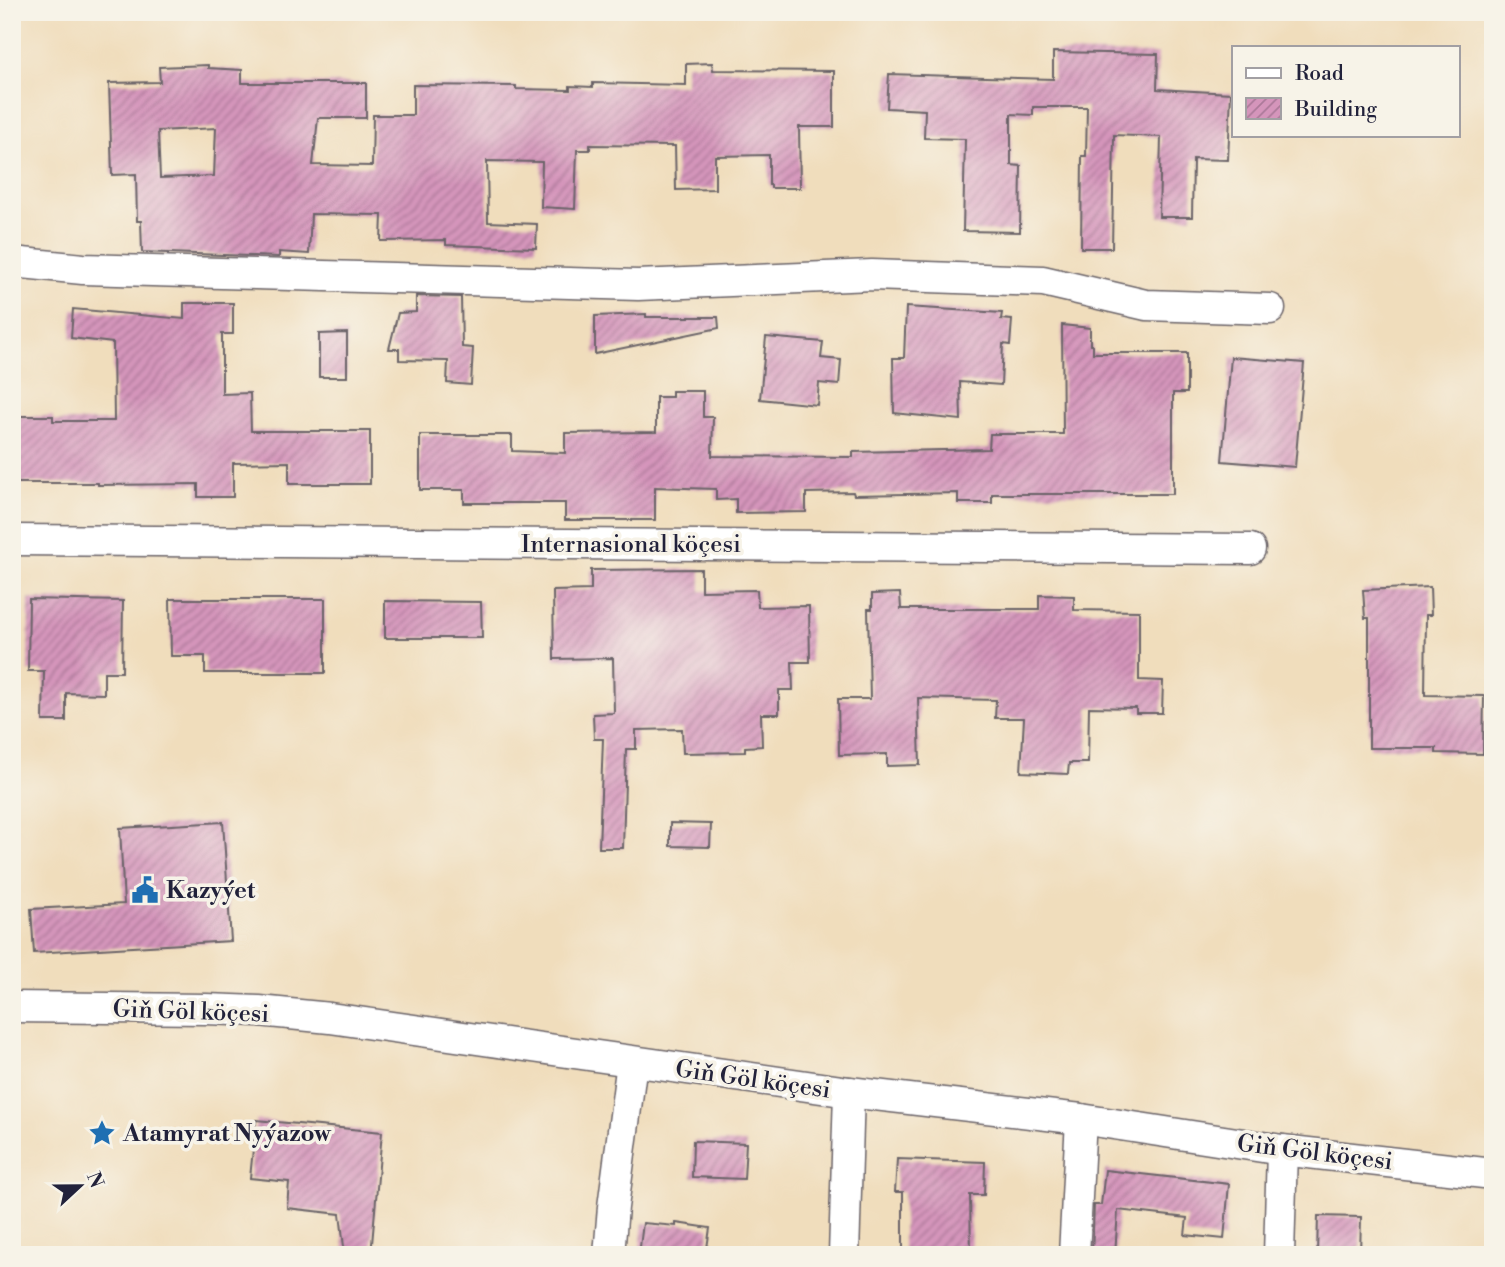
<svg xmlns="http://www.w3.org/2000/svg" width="1505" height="1267" font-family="'Libre Bodoni',serif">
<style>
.building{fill:url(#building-hatch);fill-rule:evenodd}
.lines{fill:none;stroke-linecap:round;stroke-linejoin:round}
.street-casing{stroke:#6a6368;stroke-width:33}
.street{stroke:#fff;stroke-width:30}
.labels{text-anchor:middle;stroke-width:7;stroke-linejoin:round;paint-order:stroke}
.street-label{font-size:24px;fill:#22223b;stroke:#f7f3e8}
.poi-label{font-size:24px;font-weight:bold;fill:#22223b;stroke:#f7f3e8;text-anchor:start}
</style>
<defs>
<pattern id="building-hatch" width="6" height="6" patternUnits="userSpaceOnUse" patternTransform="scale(1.75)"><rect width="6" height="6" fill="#d595bb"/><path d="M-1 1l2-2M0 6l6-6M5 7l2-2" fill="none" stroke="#ac7999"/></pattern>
</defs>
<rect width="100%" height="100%" fill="#f7f3e8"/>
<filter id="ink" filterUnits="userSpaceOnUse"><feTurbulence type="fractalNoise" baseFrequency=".0143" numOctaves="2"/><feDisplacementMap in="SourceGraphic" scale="14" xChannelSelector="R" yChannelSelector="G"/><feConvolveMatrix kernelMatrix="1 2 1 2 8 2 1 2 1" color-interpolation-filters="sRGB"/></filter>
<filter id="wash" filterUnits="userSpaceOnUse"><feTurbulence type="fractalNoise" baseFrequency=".00686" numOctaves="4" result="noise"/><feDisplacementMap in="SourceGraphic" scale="28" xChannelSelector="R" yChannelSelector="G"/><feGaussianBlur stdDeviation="1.57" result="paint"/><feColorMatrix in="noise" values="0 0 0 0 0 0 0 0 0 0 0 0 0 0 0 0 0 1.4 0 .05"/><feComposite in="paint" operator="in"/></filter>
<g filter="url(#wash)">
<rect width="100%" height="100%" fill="#f0ddbc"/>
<g id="blocks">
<!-- building -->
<g class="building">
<path d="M1053,52L1158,54L1157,89L1231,93L1228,160L1193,159L1192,217H1159L1161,137L1114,135L1112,248H1081L1082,156H1086L1087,107H1033V115L1011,114V165L1021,166L1020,232L963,231L965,139L924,138L925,110L887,108L889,74L1053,79Z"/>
<path d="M712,63L713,70L834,71V127H799L800,188H771V185H769V155L715,156V189L676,190L675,146L590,145V150H577L575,209L541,207L542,162L487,161L488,222L537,224L536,248L446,245V240L381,241L382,215L311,214L309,254L279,252V257L142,252L141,221H137L136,174L112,175L109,83L160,82L159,67L208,65V68L242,70V83H366V118H318L313,165L372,166L373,115H413V85L516,86V89L570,90V86L593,87V83L686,85V64ZM216,128L214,176L160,178L158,131Z"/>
<path d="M416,296L461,297L462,347L473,348L471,385L447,383L448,361L399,360V349H389L398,313L416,312Z"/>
<path d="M184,303H233V334H222V394L250,393L251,431H370V484H289V462L233,463V497H198V484L98,485V483H12V420H17V416H53V421H114L113,343L71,338L73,309L184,319Z"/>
<path d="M906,307L1002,313L1001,319L1012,320L1010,345L1003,344L1001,385L960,382L961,420L894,413L893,358H904Z"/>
<path d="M646,314V317H718L719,328L595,354V316Z"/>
<path d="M1062,325L1090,328V345H1093V353H1187V393H1173V494H992V503H958V493L854,495L853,492L806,493V512L736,513V499L716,500V489L655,487V520H565V503H464V490H420V435H512V451L565,453V433L656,432V397H672V391H703V417H713L712,456L853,457V452L989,449L990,434H1063Z"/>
<path d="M347,333V377H319V334Z"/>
<path d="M766,337L823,342L821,358L841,360L839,385L819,383L817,405L760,399Z"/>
<path d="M1231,357L1304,363L1295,467L1222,461Z"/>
<path d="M701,569V591L757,590L758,607L809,606L810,662H792L793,690H779V714H761L762,746L745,747V752L683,753L682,729L636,730V749H626L623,848H599L603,739H594L593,714L614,713L613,658L554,659L553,591L591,590V570Z"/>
<path d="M1430,587L1431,615H1426L1425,695L1484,696L1483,754L1436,753V748H1369V618H1365L1363,590Z"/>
<path d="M900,593L901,609H1039V595L1074,596V610L1139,611V680L1163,681L1162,713H1136V708L1089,707L1088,763H1069L1068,774L1021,772L1024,718H995L996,700L918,698L920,765L887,766V754L839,755L838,699H870L868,609H872V594Z"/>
<path d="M29,599L123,601L122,672H104V694L66,693V721H43L44,671H28Z"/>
<path d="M170,599H325V673H205V656H171Z"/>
<path d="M385,601L481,602L482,638H385Z"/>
<path d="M223,822L231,941L34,953L31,909L124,904L120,828Z"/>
<path d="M670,823L711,824L710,847L670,846Z"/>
<path d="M256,1120L382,1132L371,1255H345L340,1214L287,1208L289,1182L250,1178Z"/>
<path d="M693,1141L746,1143L744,1179L692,1177Z"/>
<path d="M897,1159L985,1162L984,1195H970L971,1255H903V1192H895Z"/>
<path d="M1105,1170L1229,1184L1224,1239L1185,1235L1187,1218L1118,1210L1115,1255H1092L1094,1205H1101Z"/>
<path d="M1318,1216L1361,1217L1360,1255H1317Z"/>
<path d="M643,1223L676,1226V1223L710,1228L706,1255H639Z"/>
</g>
</g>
</g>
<g filter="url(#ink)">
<use href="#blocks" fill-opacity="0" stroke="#6a6368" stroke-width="2"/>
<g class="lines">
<defs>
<g id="street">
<path d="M12,262L83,269L638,285L872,275L1043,281L1146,305L1270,309"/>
<path d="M12,540L1250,549"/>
<path d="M12,1007L206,1009L259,1011L330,1018L849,1092L1081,1119L1282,1150L1493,1174"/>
<path d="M609,1255L613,1207L632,1062"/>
<path d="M844,1255L849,1092"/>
<path d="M1074,1255L1081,1119"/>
<path d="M1279,1255L1282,1150"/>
</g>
</defs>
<!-- street casing -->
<use href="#street" class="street-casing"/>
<!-- street -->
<use href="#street" class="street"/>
</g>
</g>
<!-- icons -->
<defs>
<symbol id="civic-bare" viewBox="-9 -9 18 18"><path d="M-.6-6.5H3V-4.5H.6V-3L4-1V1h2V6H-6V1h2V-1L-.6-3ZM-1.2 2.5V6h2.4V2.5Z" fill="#1f6fb2" stroke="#f7f3e8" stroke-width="2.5" paint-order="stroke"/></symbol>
<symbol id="sight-bare" viewBox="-9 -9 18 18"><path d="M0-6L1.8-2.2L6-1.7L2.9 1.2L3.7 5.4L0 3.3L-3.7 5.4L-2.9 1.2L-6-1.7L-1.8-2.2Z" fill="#1f6fb2" stroke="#f7f3e8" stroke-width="2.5" paint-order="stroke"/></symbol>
</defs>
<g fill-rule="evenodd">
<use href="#civic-bare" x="126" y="871" width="38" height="38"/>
<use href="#sight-bare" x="83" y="1114" width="38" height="38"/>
</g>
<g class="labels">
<!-- street labels -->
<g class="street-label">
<text x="631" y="552">Internasional köçesi</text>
<text transform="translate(191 1011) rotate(2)" y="8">Giň Göl köçesi</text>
<text transform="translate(753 1079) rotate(8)" y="8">Giň Göl köçesi</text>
<text transform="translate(1315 1152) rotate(7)" y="8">Giň Göl köçesi</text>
</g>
<!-- poi labels -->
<g class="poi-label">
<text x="166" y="898">Kazyýet</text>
<text x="123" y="1141">Atamyrat Nyýazow</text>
</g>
</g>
<!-- margin -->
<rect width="1505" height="1267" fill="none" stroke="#f7f3e8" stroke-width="42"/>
<!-- legend -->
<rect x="1232" y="46" width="228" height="91" fill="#f7f3e8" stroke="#a29fa3" stroke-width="2"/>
<rect x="1246" y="68" width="35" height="10" fill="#ffffff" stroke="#a29fa3" stroke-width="2"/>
<text x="1295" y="80" font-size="21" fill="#22223b">Road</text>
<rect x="1246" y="98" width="35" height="21" fill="url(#building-hatch)" stroke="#a29fa3" stroke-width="2"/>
<text x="1295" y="116" font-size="21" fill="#22223b">Building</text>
<!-- north arrow -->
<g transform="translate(80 1186) rotate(68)" stroke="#f7f3e8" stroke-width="5" paint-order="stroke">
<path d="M0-5L12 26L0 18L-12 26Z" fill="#22223b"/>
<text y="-10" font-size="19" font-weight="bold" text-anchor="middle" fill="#22223b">N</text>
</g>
</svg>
